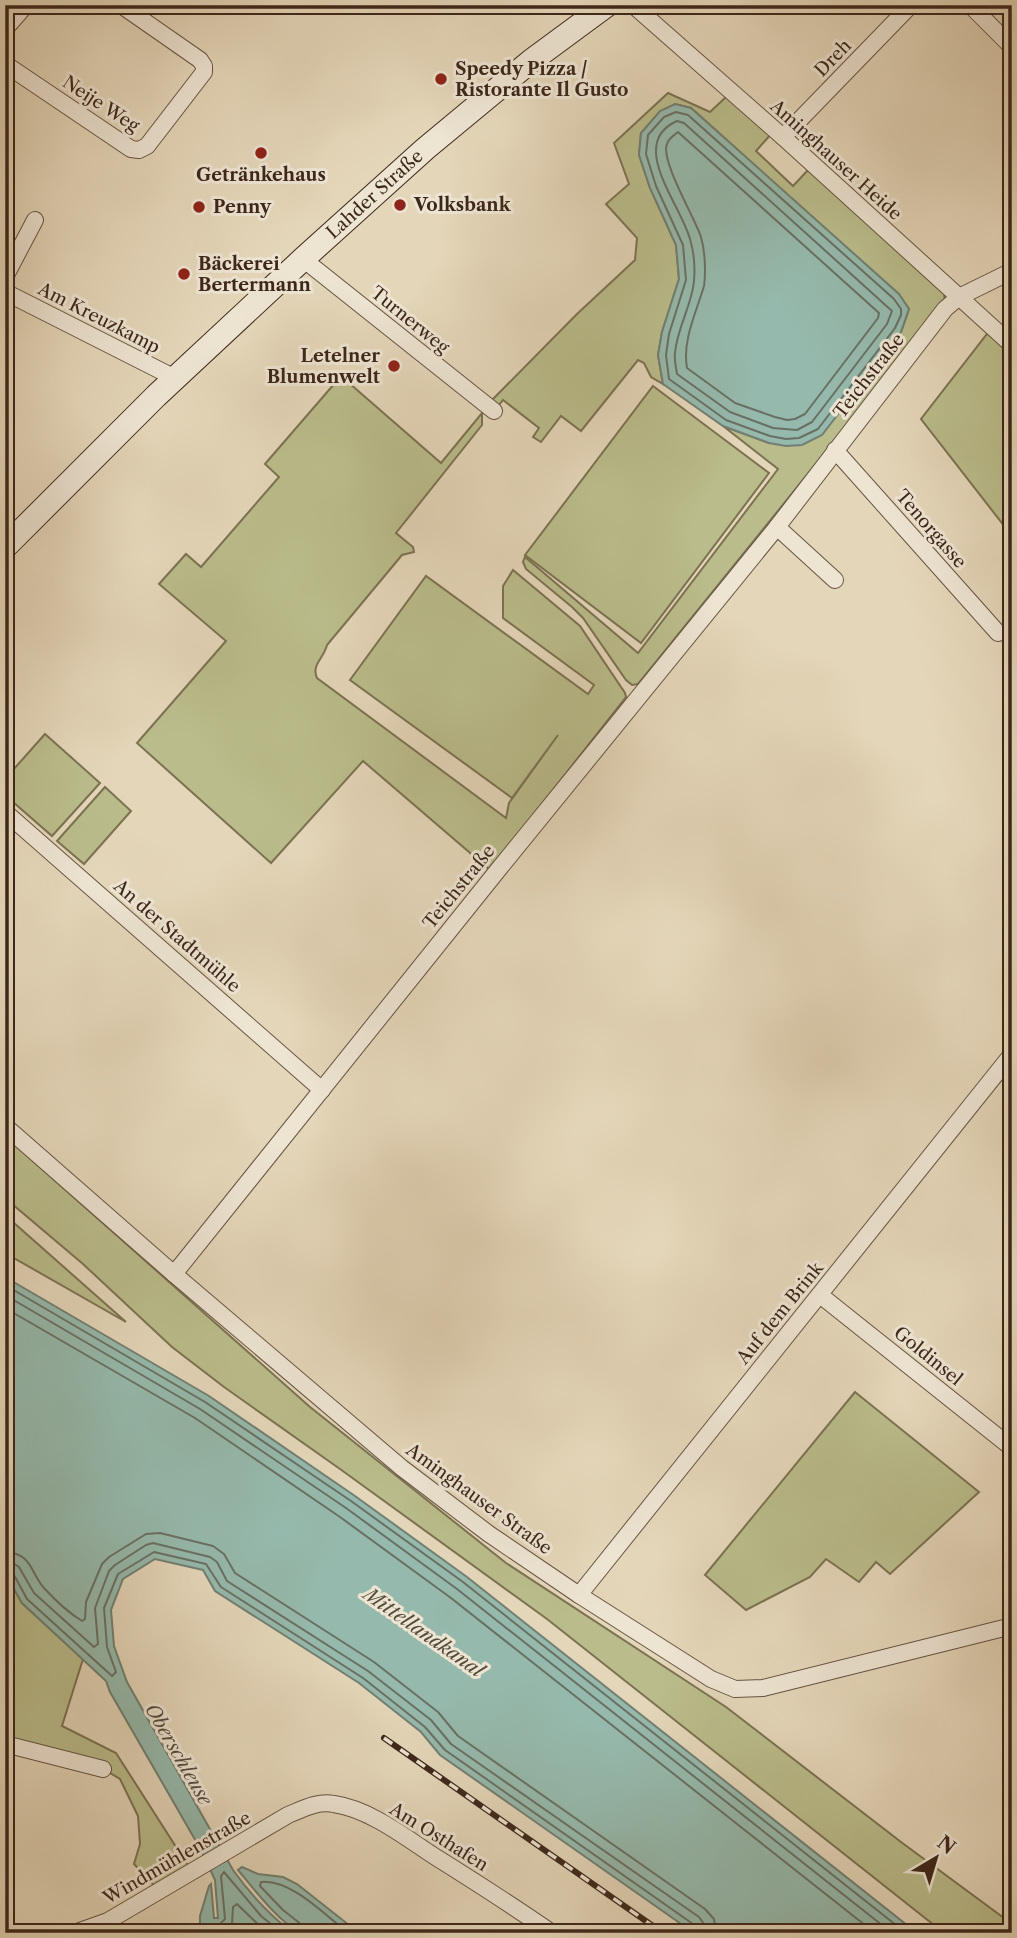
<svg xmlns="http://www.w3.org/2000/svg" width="1017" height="1938" font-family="'Libre Caslon Text',serif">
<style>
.green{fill:#babc8b;stroke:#7c7252;stroke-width:2}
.water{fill:#95b9ac;stroke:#727f72;stroke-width:2}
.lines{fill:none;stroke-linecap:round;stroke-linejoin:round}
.shore{stroke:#697063;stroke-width:2}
.street-casing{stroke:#675342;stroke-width:18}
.secondary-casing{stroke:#3d271a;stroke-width:25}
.street{stroke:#ede4d2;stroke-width:16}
.secondary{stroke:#ede4d2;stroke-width:23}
.rail-casing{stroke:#3d271a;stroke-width:6}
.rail{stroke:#ede4d2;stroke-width:3.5;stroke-dasharray:10;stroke-linecap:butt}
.poi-dot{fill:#8f2418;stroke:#ede4d2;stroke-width:2.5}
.labels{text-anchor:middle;stroke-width:6;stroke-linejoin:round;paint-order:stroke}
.street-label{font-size:18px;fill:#3d271a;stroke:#ede4d2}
.poi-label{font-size:18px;font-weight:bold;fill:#3d271a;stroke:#ede4d2;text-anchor:start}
.water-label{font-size:19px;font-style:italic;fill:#534c3e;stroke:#ede4d2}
</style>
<rect width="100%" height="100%" fill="#e4d6b9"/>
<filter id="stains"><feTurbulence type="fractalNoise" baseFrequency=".00286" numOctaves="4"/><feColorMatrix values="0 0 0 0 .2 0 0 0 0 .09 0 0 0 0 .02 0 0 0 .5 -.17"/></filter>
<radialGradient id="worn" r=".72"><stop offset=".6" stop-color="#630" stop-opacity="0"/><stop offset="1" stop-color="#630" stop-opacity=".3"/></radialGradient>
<!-- green -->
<g class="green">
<path d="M668,93L710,112L728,95L772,133L756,151L793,186L809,169L944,291L945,304L647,673L638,684L632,685L626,680L583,618L572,607L526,569L523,562L525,557L638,653L778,469L723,426L769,443L901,332L909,309L888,285L691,108L675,104L641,133L639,155L650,188L676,245L679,279L662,332L658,355L663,384L651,377L644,363L638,360L581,431L561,416L541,442L533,437L539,428L503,400L499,405L491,401L577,314L635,260L637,238L606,204L629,184L614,143Z"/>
<path d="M990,330L1012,352V536L921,419Z"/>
<path d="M341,376L441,463L482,413V425L396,533L413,547L414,552L402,555L327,645C324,658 311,665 317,678L506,818L509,803L558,735L512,798L350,680L426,576L588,694L594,685L503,618V586L513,570L580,626L625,693L626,697L490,870L363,761L271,863L137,743L226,641L159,584L186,554L201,567L279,477L265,464Z"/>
<path d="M653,386L769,473L641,643L525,555Z"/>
<path d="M45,734L100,783L52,836L5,795V779Z"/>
<path d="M105,787L131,811L84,864L57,841Z"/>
<path d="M7,1138L310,1407L506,1563L726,1707L901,1842L1012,1924V1933H944L547,1619L340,1469L224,1387L172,1347L83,1264L5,1198V1139Z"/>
<path d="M5,1215L126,1322L5,1253Z"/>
<path d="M855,1392L979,1492L890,1574L876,1562L859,1582L826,1559L810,1577L746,1610L705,1575Z"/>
<path d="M5,1573L22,1603L83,1659L62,1726L116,1753L192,1872L159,1891L134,1864L140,1844L138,1816L120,1779L103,1769L5,1744Z"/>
</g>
<!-- water -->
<g class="water">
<path d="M675,104L691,108L899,294L909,309L901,332L822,435L802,445L786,446L769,443L723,426L663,384L658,355L662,332L679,279L676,245L650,188L639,155L641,133L660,111Z"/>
<path d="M5,1277L209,1396L355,1496L467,1577L917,1933H694L440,1755L421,1732L359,1683L215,1591L203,1570L155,1559L123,1579L111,1610L114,1646L127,1682L233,1870C251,1895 269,1915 293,1933H200V1916L209,1886L211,1884L214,1918H218L215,1880L201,1850L110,1692L106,1681L22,1603L5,1573Z"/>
<path d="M242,1867L258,1874L283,1877L297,1884L359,1933C347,1933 308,1936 299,1932C278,1921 253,1888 238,1870Z"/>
</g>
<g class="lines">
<!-- shore -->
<g class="shore">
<path d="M676,112L688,115L894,299L901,309V315L895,328L818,429L799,438L786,439L770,436L726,420L669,379L666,355L669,334L686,280L683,245L656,186L646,154L648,135L664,117Z"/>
<path d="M677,121L684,123L892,311L887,324L812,422L797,430L773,428L730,412L677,374C676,367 674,360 675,353C677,328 692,305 694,281C695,269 694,254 691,243C685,209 625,144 677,121Z"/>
<path d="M678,132L879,313L878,318L805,414L795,419L787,420L775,417L735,403L687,368C682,341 696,313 704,286C706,272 705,251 701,237C695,218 660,160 667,144C668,139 674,135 678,132Z"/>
<path d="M5,1285L205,1402L351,1501L463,1582L906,1933"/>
<path d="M5,1295L200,1409L346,1508L457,1589L892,1933"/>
<path d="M5,1308L195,1418L340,1517L451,1598L875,1933"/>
<path d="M5,1552C32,1553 30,1572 44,1588C54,1599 69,1613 82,1621L85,1619L86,1602L102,1564L109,1557L146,1534L160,1533L213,1546L224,1554L235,1573L374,1662L438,1712L458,1736L705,1909L714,1919L716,1933"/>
<path d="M5,1563H13L19,1567L34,1593L94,1647L98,1644L95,1608L109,1571L115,1565L146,1545L153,1543L210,1557L217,1562L227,1581L368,1671L431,1720L451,1744L699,1917L704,1924L706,1933"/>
<path d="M5,1571L14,1575L27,1599L112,1676L116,1672L107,1647L104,1608L118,1574L154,1552L206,1564L221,1587L363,1678L425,1727L445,1750L693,1924L696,1927L697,1933"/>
<path d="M207,1933L208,1925H219L225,1919L221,1876L224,1872L261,1916L282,1933"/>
<path d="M223,1933L232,1924L233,1907L237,1904L267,1933"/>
<path d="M304,1933L302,1925L283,1910L260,1886L261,1882C291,1879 325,1915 348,1933"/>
</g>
<defs>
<g id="street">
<path d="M633,5L783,137L1012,345"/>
<path d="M970,5L1012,47"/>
<path d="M5,29L26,5"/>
<path d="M5,64L131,149L139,150L147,146L204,72V66L200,60L121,5"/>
<path d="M783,137L911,5"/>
<path d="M303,259L494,411"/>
<path d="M5,277L35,220"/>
<path d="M5,292L175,378"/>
<path d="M835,450L998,633"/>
<path d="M777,527L835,580"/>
<path d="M5,812L322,1090"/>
<path d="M5,1126L174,1274L402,1468L489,1534L579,1595L711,1679L735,1689L763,1688L1012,1626"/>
<path d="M174,1274L498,870L777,527L945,309L959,297L1012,271"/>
<path d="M820,1295L1012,1448"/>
<path d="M579,1595L1012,1054"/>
<path d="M5,1744L103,1769"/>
<path d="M74,1933L108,1921L288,1815C303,1809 317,1801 334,1804C369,1809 405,1837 434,1856C474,1881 513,1906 552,1933"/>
</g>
<g id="secondary">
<path id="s1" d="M5,547L156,396L303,259L425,149L531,61L607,5"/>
</g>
</defs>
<!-- street casing -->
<use href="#street" class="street-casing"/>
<!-- secondary casing -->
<use href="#secondary" class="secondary-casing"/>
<!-- street -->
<use href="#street" class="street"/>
<!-- secondary -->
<use href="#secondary" class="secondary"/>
<defs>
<path id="rail" d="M384,1738L663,1933"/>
</defs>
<!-- rail casing -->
<use href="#rail" class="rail-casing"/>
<!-- rail -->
<use href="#rail" class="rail"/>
</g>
<!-- markers -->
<g class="poi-dot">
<circle cx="441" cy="79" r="7"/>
<circle cx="261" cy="153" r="7"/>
<circle cx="400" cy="205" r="7"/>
<circle cx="199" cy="207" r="7"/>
<circle cx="184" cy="274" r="7"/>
<circle cx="394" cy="366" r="7"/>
</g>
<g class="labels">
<!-- street labels -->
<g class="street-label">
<text transform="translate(833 58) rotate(-46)" y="6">Dreh</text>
<text transform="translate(101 104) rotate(33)" y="6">Neije Weg</text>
<text transform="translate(836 160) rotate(42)" y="6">Aminghauser Heide</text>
<text dy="6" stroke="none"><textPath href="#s1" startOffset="511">Lahder Straße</textPath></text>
<text transform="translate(99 318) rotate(27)" y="6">Am Kreuzkamp</text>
<text transform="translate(410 320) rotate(39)" y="6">Turnerweg</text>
<text transform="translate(869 376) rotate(-52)" y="6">Teichstraße</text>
<text transform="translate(931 529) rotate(49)" y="6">Tenorgasse</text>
<text transform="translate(459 887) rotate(-51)" y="6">Teichstraße</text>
<text transform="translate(177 936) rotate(41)" y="6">An der Stadtmühle</text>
<text transform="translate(780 1313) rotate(-51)" y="6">Auf dem Brink</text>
<text transform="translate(928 1356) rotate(39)" y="6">Goldinsel</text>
<text transform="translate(479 1499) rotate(36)" y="6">Aminghauser Straße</text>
<text transform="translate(439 1837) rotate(32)" y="6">Am Osthafen</text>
<text transform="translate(177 1858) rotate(-30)" y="6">Windmühlenstraße</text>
</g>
<!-- poi labels -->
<g class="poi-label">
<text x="455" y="75">Speedy Pizza /<tspan x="455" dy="21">Ristorante Il Gusto</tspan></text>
<text x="261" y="181" text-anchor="middle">Getränkehaus</text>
<text x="414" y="211">Volksbank</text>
<text x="213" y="213">Penny</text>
<text x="198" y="270">Bäckerei<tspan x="198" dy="21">Bertermann</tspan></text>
<text x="380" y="362" text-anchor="end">Letelner<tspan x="380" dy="21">Blumenwelt</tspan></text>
</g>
<!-- water labels -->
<g class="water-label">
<text transform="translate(424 1632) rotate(35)" y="7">Mittellandkanal</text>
<text transform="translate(179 1754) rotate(60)" y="7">Oberschleuse</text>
</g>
</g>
<!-- margin -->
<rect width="1017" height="1938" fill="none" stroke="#e4d6b9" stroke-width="28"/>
<rect x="7" y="7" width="1003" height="1924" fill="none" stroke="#3d271a" stroke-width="3.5"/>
<rect x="14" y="14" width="989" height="1910" fill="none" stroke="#3d271a" stroke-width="2"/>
<!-- north arrow -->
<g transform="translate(936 1858) rotate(38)" stroke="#ede4d2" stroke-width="5" paint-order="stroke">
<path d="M0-5L12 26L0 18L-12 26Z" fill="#3d271a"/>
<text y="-10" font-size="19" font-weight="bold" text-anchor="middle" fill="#3d271a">N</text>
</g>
<rect width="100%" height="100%" filter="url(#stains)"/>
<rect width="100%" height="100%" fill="url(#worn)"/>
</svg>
